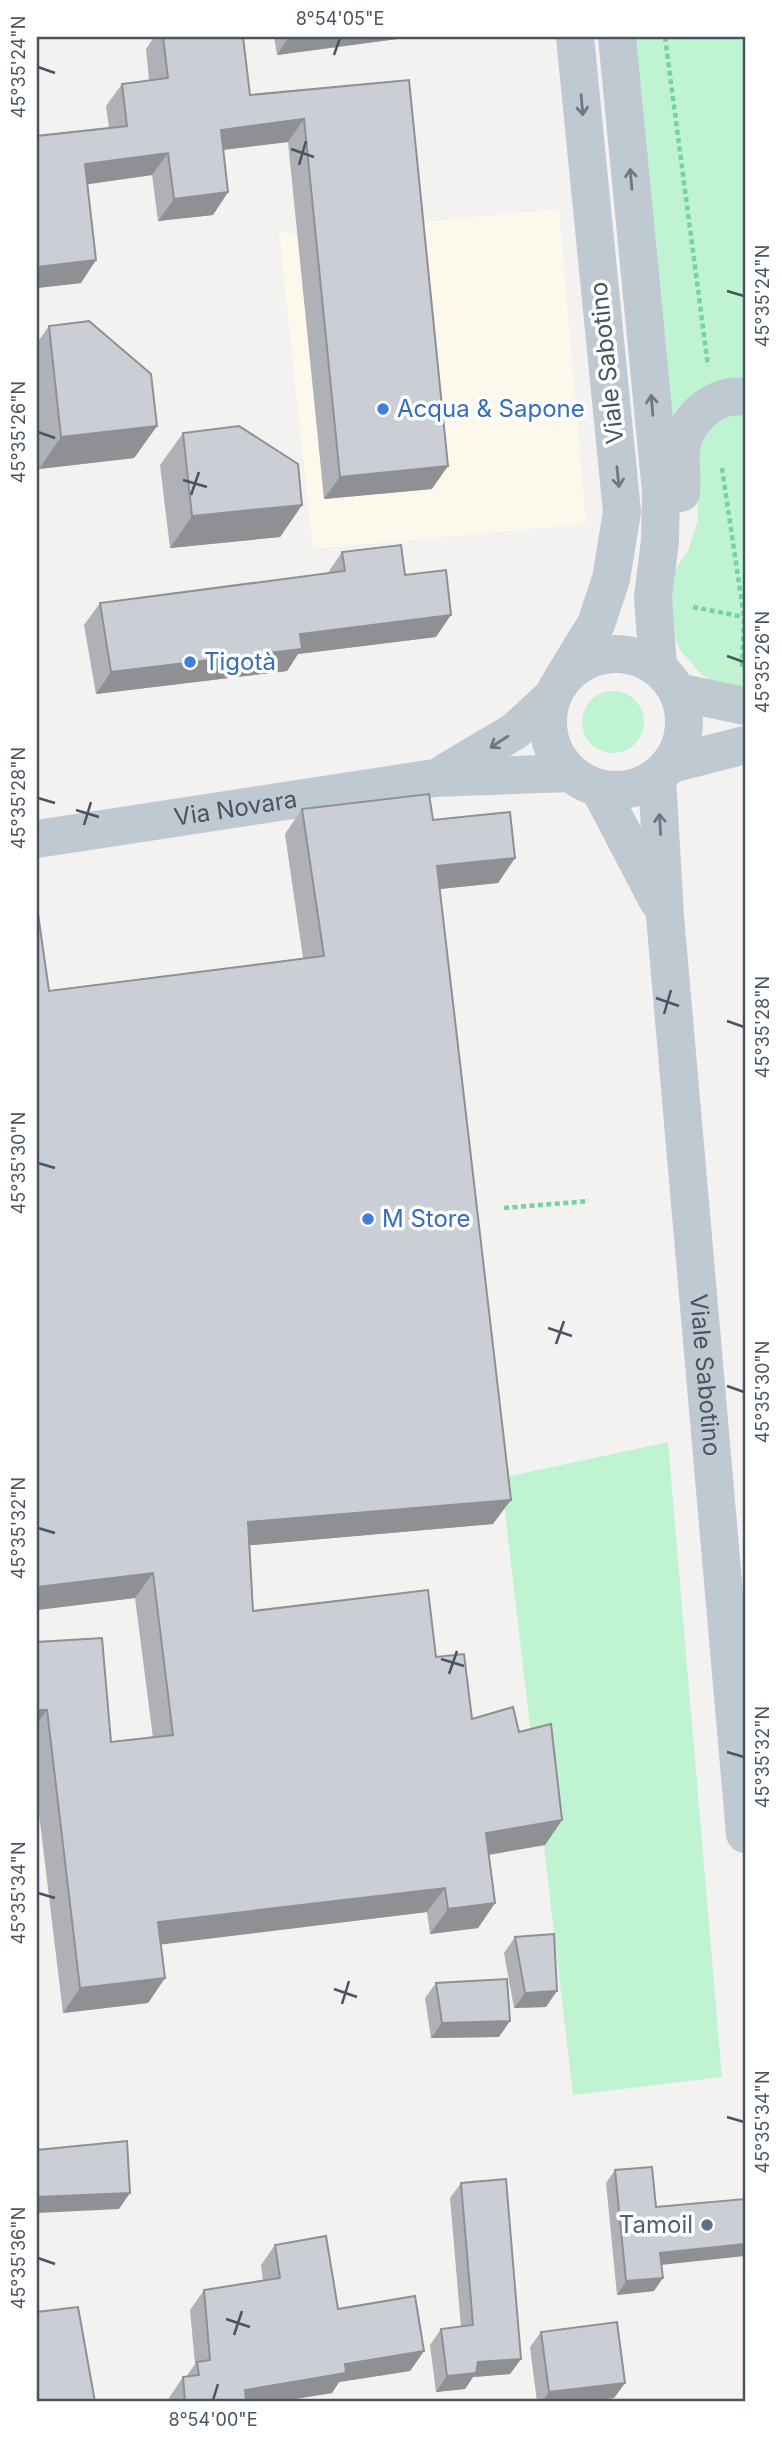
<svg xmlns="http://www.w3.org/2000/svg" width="782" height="2439" font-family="Inter,sans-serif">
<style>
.commercial{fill:#fdf8ec}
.green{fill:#bff3d2}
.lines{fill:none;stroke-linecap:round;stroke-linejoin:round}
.path{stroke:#74d3a3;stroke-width:4.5;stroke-dasharray:5 3.5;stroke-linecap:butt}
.minor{stroke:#bfc9d2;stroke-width:38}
.wall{fill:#afb1b6}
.shaded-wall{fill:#8e9094}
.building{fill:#cbced4;stroke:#8e9094;stroke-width:2}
.oneway{stroke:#6c7883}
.ticks{fill:none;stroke:#485561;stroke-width:2.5}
.shop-dot{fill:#3f7fe0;stroke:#fff;stroke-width:2.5}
.service-dot{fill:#5c6f8a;stroke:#fff;stroke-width:2.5}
.labels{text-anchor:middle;stroke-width:7;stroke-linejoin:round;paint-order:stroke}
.street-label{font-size:24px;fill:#485561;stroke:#fff}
.shop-label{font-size:24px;fill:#366cbe;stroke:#fff;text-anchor:start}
.service-label{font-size:24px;fill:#4e5e75;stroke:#fff;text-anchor:end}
.neatline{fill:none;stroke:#485561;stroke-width:2.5}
.ticks-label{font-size:18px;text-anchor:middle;fill:#485561}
</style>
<rect width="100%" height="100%" fill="#f4f1f1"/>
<!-- commercial -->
<path class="commercial" d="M559,209L586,524L313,549L279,232L298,234Z"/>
<!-- green -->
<g class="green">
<path d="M629,37H745V380L669,432Z"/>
<path d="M745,409V686L731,691L702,675L680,650L665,614L672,574L688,551L698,520L695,451L705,428Z"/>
<circle cx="613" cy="722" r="31"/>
<path d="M668,1442L722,2077L573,2095L501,1478Z"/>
</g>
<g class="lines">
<!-- path -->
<g class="path">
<path d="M665,37L708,366"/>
<path d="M722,468L744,617L742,668"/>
<path d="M693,607L744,617"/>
<path d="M504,1208L589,1201"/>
</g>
<!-- minor -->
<g class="minor">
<path d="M617,37L661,492L660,541L653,597L658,668"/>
<path d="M681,493C683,478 679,462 681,448C685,419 716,392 745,397"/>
<circle cx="616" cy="722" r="68"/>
<path d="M563,678L596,624L611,579L622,512L575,37"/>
<path d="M678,692L745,706"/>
<path d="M671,764L745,745"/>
<path d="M446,772L515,731L551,698"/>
<path id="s1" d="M657,777L665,916L745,1834"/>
<path d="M599,788L658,901"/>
<path id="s2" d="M37,839L435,778L570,773"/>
</g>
</g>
<!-- wall -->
<g class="wall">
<path d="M154,37H243L250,95L409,80L432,489L324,499L288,142L223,150L228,192L213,215L158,221L152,175L87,184L81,283L37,288V136L109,128L106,106L122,84L149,80L146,49Z"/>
<path d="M274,37H399L397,39L277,55Z"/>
<path d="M49,326L157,426L134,458L39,469L37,450V343Z"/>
<path d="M183,433L302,505L280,537L170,548L160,465Z"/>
<path d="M342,552L405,575L436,637L298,654L287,671L96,694L84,625L100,603L327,574Z"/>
<path d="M302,809L433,820L515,858L498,883L440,889L493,1524L250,1545L253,1611L436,1657L472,1719L519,1732L562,1820L545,1845L489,1855L495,1903L478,1928L430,1934L427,1912L161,1944L165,1978L148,2003L63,2013L37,1797V1642L111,1742L153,1738L135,1598L37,1610V907L49,991L303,958L285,834Z"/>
<path d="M515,1937L546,2007L514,2008L504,1953Z"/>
<path d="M436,1983L499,2037L431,2038L425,1998Z"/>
<path d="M615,2170L661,2265L654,2291L617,2295L606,2183Z"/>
<path d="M461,2183L521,2359L510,2374L473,2377L465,2389L436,2392L430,2345L441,2329L461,2327L450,2198Z"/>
<path d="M275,2245L338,2309L424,2351L410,2371L339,2382L332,2393L276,2402H169V2398L183,2377H186L195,2364L190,2310L204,2290L263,2281L261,2265Z"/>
<path d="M541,2332L625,2383L614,2398L582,2402H537L530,2347Z"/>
</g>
<!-- shaded-wall -->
<g class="shaded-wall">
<path d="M289,37H399L397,39L277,55Z"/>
<path d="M304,119L288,142L205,152L221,130Z"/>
<path d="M168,153L152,175L69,187L85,164Z"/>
<path d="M228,192L213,215L158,221L174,199Z"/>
<path d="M96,260L81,283L37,288V267Z"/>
<path d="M157,426L134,458L39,469L61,437Z"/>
<path d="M448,466L432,489L324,499L340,477Z"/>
<path d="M302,505L280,537L170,548L192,516Z"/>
<path d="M451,615L436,637L298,654L287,671L96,694L111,672L300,634Z"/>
<path d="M515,858L498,883L420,891L437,866Z"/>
<path d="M511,1500L493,1524L231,1547L248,1522Z"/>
<path d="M153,1573L135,1598L37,1610V1587Z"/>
<path d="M37,1710H47L37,1724Z"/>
<path d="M562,1820L545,1845L469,1858L486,1833Z"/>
<path d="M445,1888L427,1912L141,1947L158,1922Z"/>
<path d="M495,1903L478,1928L430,1934L448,1909Z"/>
<path d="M165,1978L148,2003L63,2013L80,1988Z"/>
<path d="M557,1991L546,2007L514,2008L525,1993Z"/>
<path d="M510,2021L499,2037L431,2038L442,2023Z"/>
<path d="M130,2193L119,2209L37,2213V2197Z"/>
<path d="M745,2244V2256L651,2266L660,2253Z"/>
<path d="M663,2278L654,2291L617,2295L626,2281Z"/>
<path d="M424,2351L410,2371L339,2382L332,2393L276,2402H236L245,2390L345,2364Z"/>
<path d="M521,2359L510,2374L473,2377L465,2389L436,2392L447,2376L478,2362Z"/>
<path d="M625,2383L614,2398L582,2402H542L549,2392Z"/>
</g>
<!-- building -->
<g class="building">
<path d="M163,37H243L250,95L409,80L448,466L340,477L304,119L221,130L228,192L174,199L168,153L85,164L96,260L37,267V136L127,126L122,84L168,78Z"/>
<path d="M89,321L151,374L157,426L61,437L49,326Z"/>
<path d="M239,426L298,464L302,505L192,516L183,433Z"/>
<path d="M401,545L405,575L446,570L451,615L300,634L302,649L111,672L100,603L345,571L342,552Z"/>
<path d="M429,794L433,820L510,812L515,858L437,866L511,1500L248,1522L253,1611L428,1590L436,1657L464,1654L472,1719L513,1707L519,1732L551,1724L562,1820L486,1833L495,1903L448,1909L445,1888L158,1922L165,1978L80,1988L47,1710H37V1642L102,1638L111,1742L173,1735L153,1573L37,1587V907L49,991L324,956L302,809Z"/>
<path d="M554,1934L557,1991L525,1993L515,1937Z"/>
<path d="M507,1979L510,2021L442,2023L436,1983Z"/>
<path d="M127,2141L130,2193L37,2197V2150Z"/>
<path d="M652,2167L656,2207L745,2199V2244L660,2253L663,2278L626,2281L615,2170Z"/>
<path d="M506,2179L521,2359L478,2362L476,2373L447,2376L441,2329L473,2325L461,2183Z"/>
<path d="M326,2236L338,2309L415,2296L424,2351L345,2364L346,2373L245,2390L246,2402H185L183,2377L199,2375L197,2362L210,2360L204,2290L280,2278L275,2245Z"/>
<path d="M78,2307L95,2402H37V2312Z"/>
<path d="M617,2322L625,2383L549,2392L541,2332Z"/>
</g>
<!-- one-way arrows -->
<defs><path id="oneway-shaft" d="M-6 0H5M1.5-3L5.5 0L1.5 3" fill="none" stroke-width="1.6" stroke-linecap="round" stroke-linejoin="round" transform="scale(1.75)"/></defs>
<g class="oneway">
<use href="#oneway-shaft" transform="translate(582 105) rotate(85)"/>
<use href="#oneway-shaft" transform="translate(631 179) rotate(-95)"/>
<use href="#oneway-shaft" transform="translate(652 405) rotate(-95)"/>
<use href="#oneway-shaft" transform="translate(618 477) rotate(84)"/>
<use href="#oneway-shaft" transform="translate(499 742) rotate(147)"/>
<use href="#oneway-shaft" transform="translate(660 824) rotate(-93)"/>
</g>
<!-- ticks -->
<path class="ticks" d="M334,55L340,38M38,67L55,73M291,149L314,157M299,165L306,141M727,291L744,296M38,432L55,438M183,480L207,487M191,495L199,472M727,656L744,662M38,798L55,803M76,810L99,817M84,825L91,802M656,998L679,1006M664,1014L671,990M727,1021L744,1027M38,1163L55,1168M548,1328L572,1336M556,1344L564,1321M727,1386L744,1392M38,1528L55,1533M441,1659L464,1666M449,1674L457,1651M727,1752L744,1757M38,1893L55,1898M334,1989L357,1997M342,2004L349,1981M727,2117L744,2122M38,2258L55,2264M226,2319L250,2327M234,2335L242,2311M213,2400L218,2384"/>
<!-- markers -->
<g class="shop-dot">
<circle cx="383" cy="409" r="7"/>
<circle cx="190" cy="662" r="7"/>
<circle cx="368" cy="1219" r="7"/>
</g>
<circle class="service-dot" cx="707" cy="2225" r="7"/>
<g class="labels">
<!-- street labels -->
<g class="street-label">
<text transform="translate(607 363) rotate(-96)" y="8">Viale Sabotino</text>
<text dy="8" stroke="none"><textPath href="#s2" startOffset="201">Via Novara</textPath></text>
<text dy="8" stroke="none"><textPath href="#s1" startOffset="600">Viale Sabotino</textPath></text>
</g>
<!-- shop labels -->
<g class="shop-label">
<text x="397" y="417">Acqua &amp; Sapone</text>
<text x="204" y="670">Tigotà</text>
<text x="382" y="1227">M Store</text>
</g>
<!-- service labels -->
<g class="service-label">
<text x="693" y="2233">Tamoil</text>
</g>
</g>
<!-- border -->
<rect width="782" height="2439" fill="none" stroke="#ffffff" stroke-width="77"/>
<rect x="38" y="38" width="706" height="2362" class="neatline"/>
<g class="ticks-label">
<text x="340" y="25">8°54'05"E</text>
<text transform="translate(19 67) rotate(-90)" y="6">45°35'24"N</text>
<text transform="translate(763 296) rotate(-90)" y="6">45°35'24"N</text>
<text transform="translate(19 432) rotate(-90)" y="6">45°35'26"N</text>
<text transform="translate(763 662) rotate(-90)" y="6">45°35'26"N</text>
<text transform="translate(19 798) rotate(-90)" y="6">45°35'28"N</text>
<text transform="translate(763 1027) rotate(-90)" y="6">45°35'28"N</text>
<text transform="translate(19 1163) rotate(-90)" y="6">45°35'30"N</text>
<text transform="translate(763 1392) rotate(-90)" y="6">45°35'30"N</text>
<text transform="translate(19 1528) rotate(-90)" y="6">45°35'32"N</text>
<text transform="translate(763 1757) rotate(-90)" y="6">45°35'32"N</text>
<text transform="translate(19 1893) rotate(-90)" y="6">45°35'34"N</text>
<text transform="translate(763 2122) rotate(-90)" y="6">45°35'34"N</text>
<text transform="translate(19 2258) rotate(-90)" y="6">45°35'36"N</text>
<text x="213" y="2426">8°54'00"E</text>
</g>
</svg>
